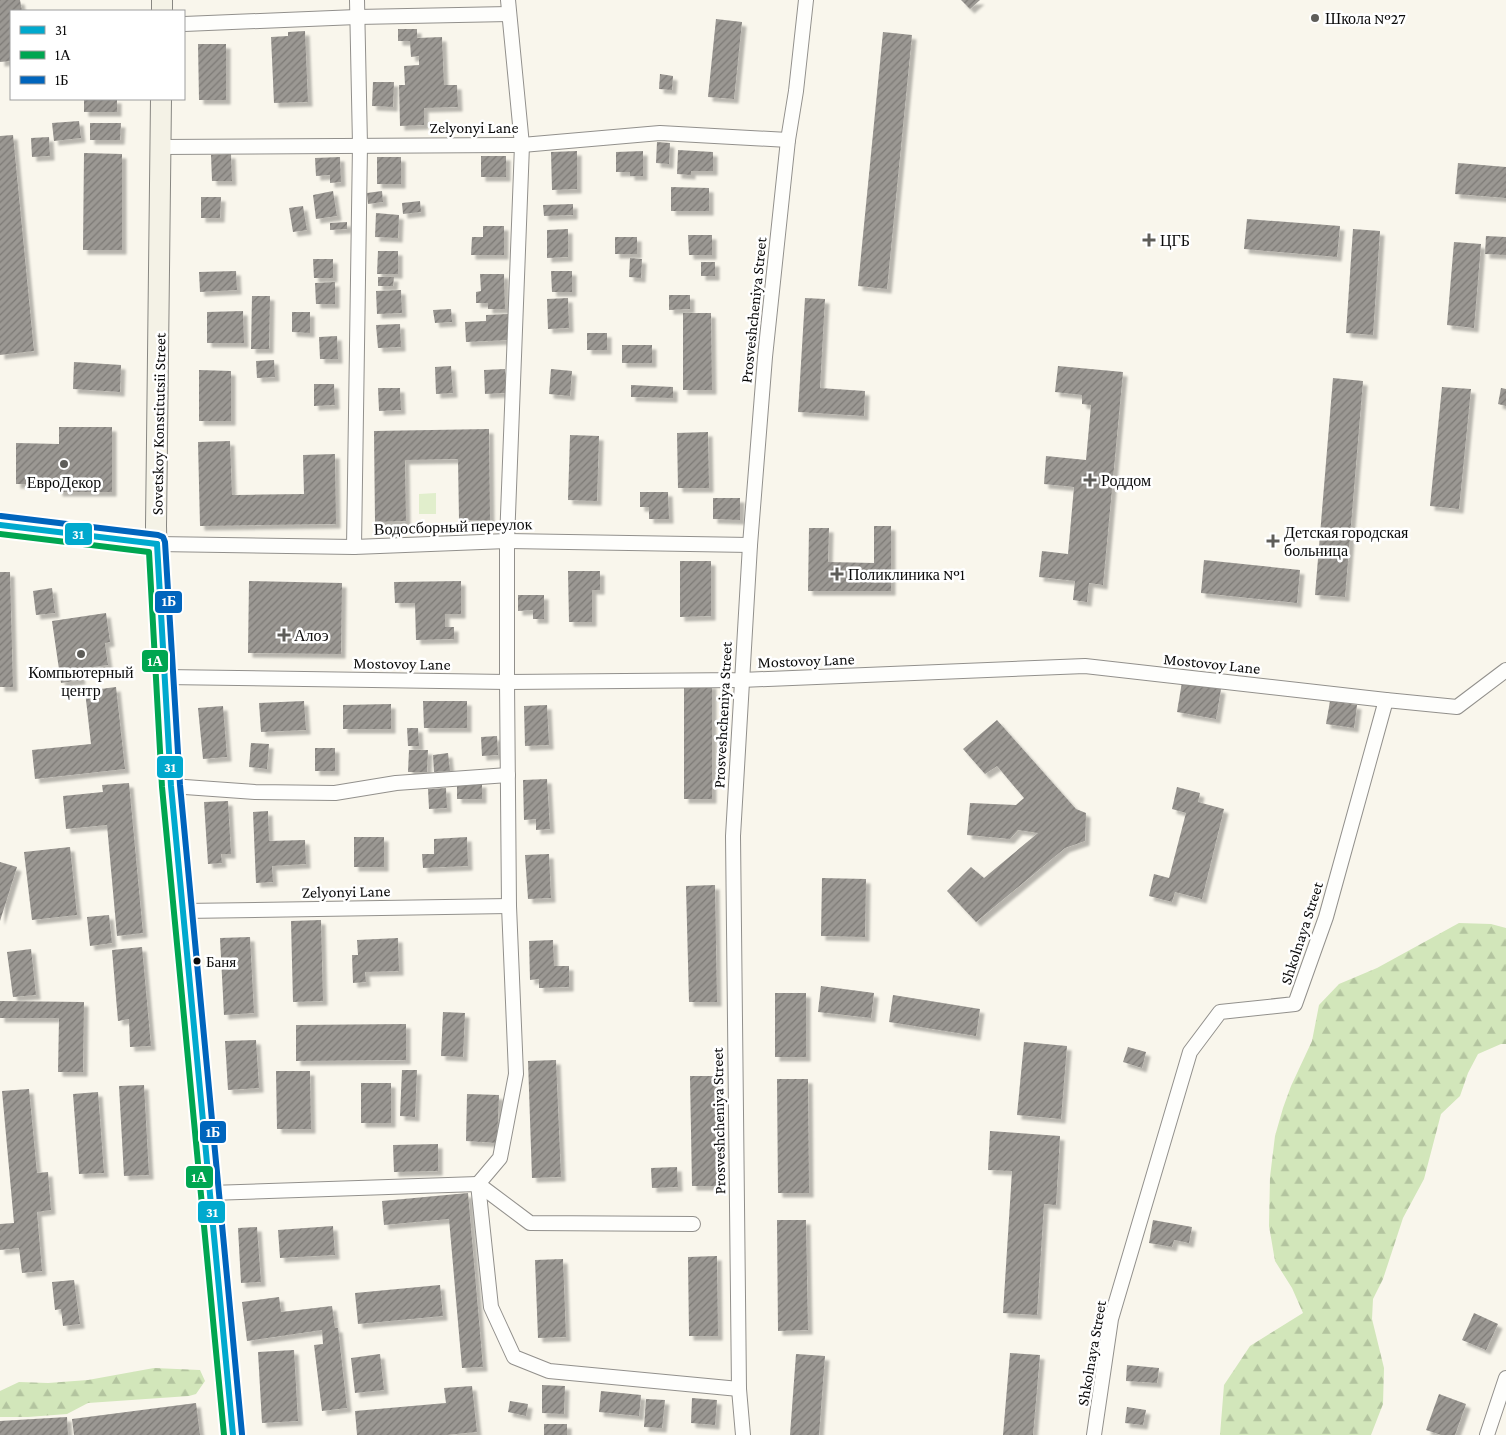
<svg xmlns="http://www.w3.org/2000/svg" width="1506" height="1435" font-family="'Crimson Pro',serif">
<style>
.forest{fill:url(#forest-firs)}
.park{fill:#e1eecc}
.building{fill:url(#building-hatch);filter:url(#shadow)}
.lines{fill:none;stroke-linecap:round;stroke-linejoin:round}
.street-casing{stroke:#92908c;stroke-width:16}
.secondary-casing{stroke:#888782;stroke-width:22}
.street{stroke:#fefefc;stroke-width:14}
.secondary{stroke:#f4f2e6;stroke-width:20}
.bus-1-casing{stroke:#fff;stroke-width:10}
.bus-2-casing{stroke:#fff;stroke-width:10}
.bus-3-casing{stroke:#fff;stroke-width:10}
.bus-1{stroke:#00a9ce;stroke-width:6}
.bus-2{stroke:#00a651;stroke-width:6}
.bus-3{stroke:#0065bd;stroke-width:6}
.poi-dot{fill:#5e5d59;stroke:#fff;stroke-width:2}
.bus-dot{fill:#0a0a0a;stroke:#fff;stroke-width:2}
.labels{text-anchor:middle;stroke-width:5;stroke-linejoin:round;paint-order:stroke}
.bus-label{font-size:15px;fill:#0a0a0a;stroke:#fff;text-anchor:start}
.poi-label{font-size:16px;fill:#0a0a0a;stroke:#fff;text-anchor:start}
.street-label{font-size:16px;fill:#0a0a0a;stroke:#fff}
.line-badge{stroke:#fff;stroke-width:2}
.badge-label{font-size:14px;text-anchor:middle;font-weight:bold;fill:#fff}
</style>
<defs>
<pattern id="forest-firs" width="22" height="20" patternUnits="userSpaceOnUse" patternTransform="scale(1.25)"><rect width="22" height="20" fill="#d2e6ba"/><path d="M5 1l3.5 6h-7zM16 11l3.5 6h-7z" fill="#b3c49f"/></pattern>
<pattern id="building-hatch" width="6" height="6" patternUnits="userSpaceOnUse" patternTransform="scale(1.25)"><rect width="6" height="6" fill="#9b9893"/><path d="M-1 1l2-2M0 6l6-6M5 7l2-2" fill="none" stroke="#7d7a76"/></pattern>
<filter id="shadow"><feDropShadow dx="4.5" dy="4.5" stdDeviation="1" flood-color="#0004"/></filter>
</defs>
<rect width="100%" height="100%" fill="#f9f6ec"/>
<!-- forest -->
<g class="forest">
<path d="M1459,923L1491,924L1506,928V1044H1501L1478,1054L1468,1073L1460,1096L1441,1114L1424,1179L1403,1218L1383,1279L1373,1299L1372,1319L1384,1368L1383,1404L1371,1435H1220L1224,1385L1250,1346L1303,1313L1292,1288L1275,1261L1269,1226L1270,1177L1275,1136L1283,1108L1291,1086L1312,1041L1319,1005L1339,984L1377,968Z"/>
<path d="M154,1368L200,1370L205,1381L196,1394L189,1396L88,1403L67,1414L28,1417H0V1391L19,1382L48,1383L88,1380Z"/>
</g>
<!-- park -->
<path class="park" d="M436,493V514H419V494Z"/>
<!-- building -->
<g class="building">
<path d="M0,0H20L22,11H11V61L0,62Z"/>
<path d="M961,0H980L970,9Z"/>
<path d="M716,19L742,22L734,99L708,97Z"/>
<path d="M398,29H417V38L442,37L444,85H457L458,107L424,108V125L400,126L399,85H405L404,66L419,65V56L411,57L410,41H398Z"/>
<path d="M305,31L308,102L274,103L271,37L288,36V32Z"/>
<path d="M883,32L912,35L887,289L858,286Z"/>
<path d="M198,44H226V100H199Z"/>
<path d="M660,74L673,76L672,90L659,89Z"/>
<path d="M373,82H394L393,107L372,106Z"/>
<rect x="84" y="99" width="33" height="13"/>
<path d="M79,121L81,138L54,141L52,123Z"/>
<path d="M90,123H121L120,140H90Z"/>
<path d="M13,135L34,351L0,355V136Z"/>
<path d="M49,137L50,156L32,157L31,138Z"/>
<path d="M657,142L670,143L669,164L656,163Z"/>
<path d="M678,150L713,152V171H691V175L677,174Z"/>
<path d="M577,151V189L552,190L551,152Z"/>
<path d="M643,151V176H630V172H616V152Z"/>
<path d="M84,153L122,154V250H83Z"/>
<path d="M231,154L232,181H212L211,155Z"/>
<rect x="481" y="156" width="25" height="21"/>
<path d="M340,157L341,182L330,183V175L316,176L315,158Z"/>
<rect x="377" y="157" width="24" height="27"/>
<path d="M1458,163L1506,167V198L1455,194Z"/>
<path d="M671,187L709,188V211H671Z"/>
<path d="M333,191L337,216L316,219L313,195Z"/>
<path d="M382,191L383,202L368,204L367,193Z"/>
<path d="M201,197H221L220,218H201Z"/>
<path d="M420,201L421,212L403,214L402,203Z"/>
<path d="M573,204V215L544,216L543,205Z"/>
<path d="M303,206L307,230L293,232L289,208Z"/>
<path d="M376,213L399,215L398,238L375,237Z"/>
<path d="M1247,219L1340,226L1337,257L1244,249Z"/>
<path d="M347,222V229L330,230V223Z"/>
<path d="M483,226H504V255H471L472,237H483Z"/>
<path d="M568,229V257L547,258V230Z"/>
<path d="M1353,229L1380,231L1373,335L1346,333Z"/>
<path d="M688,235H712V255H689Z"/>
<path d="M1486,236L1506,237V255L1485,254Z"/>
<rect x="615" y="237" width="22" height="17"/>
<path d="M1454,242L1481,244L1474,328L1447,325Z"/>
<path d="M378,251H398V274H377Z"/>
<path d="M630,258L642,259L641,278L629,277Z"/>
<path d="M313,259H333V278H314Z"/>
<rect x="701" y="262" width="14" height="14"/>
<path d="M236,271L237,290L200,292L199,272Z"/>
<path d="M551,271H572V292H552Z"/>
<path d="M480,274H504L505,309H488V303H476V292L481,291Z"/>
<path d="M378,277H394L393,286H378Z"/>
<path d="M335,282V304H316L315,283Z"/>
<path d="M401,290L402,313L377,314L376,291Z"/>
<path d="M669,295H690V309L669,310Z"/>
<path d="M252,296H270L269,349H251Z"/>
<path d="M568,298L569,328L548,329L547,299Z"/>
<path d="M805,298L825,299L820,388L865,391L864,416L798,412Z"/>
<path d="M451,309L452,322L435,323L433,310Z"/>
<path d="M243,311L244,343H207V312Z"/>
<path d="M292,312H310V333L292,332Z"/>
<path d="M683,313H711L712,390H683Z"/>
<path d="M508,314L509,340L466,342L465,322L486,321V315Z"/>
<path d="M400,324L401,347L378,348L376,325Z"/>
<rect x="587" y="333" width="20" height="17"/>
<path d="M337,336L338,359H320L319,337Z"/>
<rect x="622" y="345" width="30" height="18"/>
<path d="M274,360L275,377L257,378L256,361Z"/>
<path d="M74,362L121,365L120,392L73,389Z"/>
<path d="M451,366L453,393L436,394L435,367Z"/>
<path d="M1058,366L1123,372L1103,585L1089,583L1087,602L1073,600L1075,581L1039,577L1042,551L1068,554L1074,487L1044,484L1046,456L1086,460L1091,405L1082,404V395L1055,392Z"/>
<path d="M505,369V393L485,394L484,370Z"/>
<path d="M551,369L572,371L570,396L549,394Z"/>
<path d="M199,370L231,371V421H199Z"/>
<path d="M1333,378L1363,381L1345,597L1315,595Z"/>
<path d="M314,384H334L335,405L314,406Z"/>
<path d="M631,385L673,387V398L631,397Z"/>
<path d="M1442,387L1471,389L1459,509L1430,506Z"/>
<path d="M378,388H400L401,410L379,411Z"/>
<path d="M1501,388L1506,389V406L1498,404Z"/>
<path d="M59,427H112V492H58V484H16V443L59,444Z"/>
<path d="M489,429L490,520H459L458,459L405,460L406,521L375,522L374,431Z"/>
<path d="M708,432L709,488H678L677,433Z"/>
<path d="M570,435L599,436L597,501L568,500Z"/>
<path d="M230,441L232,495L304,494L303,455L335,454L336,524L200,526L198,442Z"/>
<path d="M640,492H668L669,519H649V507H640Z"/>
<path d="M713,498H740V520L713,519Z"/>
<path d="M874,526H891V591H808L809,528H829L828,562L874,563Z"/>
<path d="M1204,560L1300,570L1297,603L1201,593Z"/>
<path d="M680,561H711V616L680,617Z"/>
<path d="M568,571H600V590H592V622H569Z"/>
<path d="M0,572H10L13,687H0Z"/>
<path d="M249,581L342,583L341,654L248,653Z"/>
<path d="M461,581V614H445V627H454V639L416,640L415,603H395L394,582Z"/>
<path d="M52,588L55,613L36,615L33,591Z"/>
<path d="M518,595H544V619H533V610L518,611Z"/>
<path d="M106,613L110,642L105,643L108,665L79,669L81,680L61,683L52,621Z"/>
<path d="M1182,682L1221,689L1216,719L1177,712Z"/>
<rect x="684" y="684" width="28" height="115"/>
<path d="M116,687L125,769L35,779L32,750L91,744L85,691Z"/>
<path d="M304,701L306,730L261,732L259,703Z"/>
<path d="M423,701H467V728H424Z"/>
<path d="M1330,701L1357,705L1354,728L1326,724Z"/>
<path d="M391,704V729H343V705Z"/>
<path d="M547,705L549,745L525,746L524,706Z"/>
<path d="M223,706L227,757L203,759L198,708Z"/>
<path d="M997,720L1076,809L1086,813L1085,841L1065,848L976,922L947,891L971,867L984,878L1038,833L1018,830L1010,839L967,835L970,803L1016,805L1024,798L997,766L985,774L963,749Z"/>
<path d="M407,728H418L419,746H408Z"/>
<path d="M497,736L498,755L482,756L481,737Z"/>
<path d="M251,743L269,744L267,769L249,767Z"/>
<rect x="315" y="748" width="20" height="23"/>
<path d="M409,750H428L427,772H408Z"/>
<path d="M448,753L450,771L434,772L433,755Z"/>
<path d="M547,779L550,829L536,830V819L524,820L523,780Z"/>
<path d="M129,783L143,933L117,936L107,825L66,829L63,796L103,792L102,785Z"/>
<path d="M482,783V799H457V784Z"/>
<path d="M1177,787L1200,793L1198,802L1224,809L1202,899L1175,892L1172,902L1149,896L1154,874L1169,878L1186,813L1172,809Z"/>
<path d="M446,788L447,808L429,809L428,789Z"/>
<path d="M228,801L231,854H221L222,863L208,864L204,802Z"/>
<path d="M268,811L269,841L305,840L306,864L272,866L273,882L256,883L253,812Z"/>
<rect x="354" y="837" width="30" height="30"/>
<path d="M467,837L468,866L423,868L422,854H434V839Z"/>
<path d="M70,847L77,915L32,920L24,852Z"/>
<path d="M549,854L551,898L528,899L525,855Z"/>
<path d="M0,862L17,867L0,921Z"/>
<path d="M822,878L866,879L865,937L821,936Z"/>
<path d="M715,885L717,1002H689L686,886Z"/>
<path d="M109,915L112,943L90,946L87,917Z"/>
<path d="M321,920L323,1001L293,1002L291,921Z"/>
<path d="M250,937L254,1013L224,1015L220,938Z"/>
<path d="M398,938L399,971L365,972L366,982L353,983L352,955H358L357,940Z"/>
<path d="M553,940L554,966H569V987L539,988V979L530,980L529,941Z"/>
<path d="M142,947L151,1046L130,1047L129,1019L118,1021L112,950Z"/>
<path d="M31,949L36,995L13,997L7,952Z"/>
<path d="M821,986L874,993L871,1018L818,1012Z"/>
<rect x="775" y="993" width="31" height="64"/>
<path d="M893,995L980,1009L976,1036L889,1022Z"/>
<path d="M0,1001L84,1002L83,1072H58L59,1018H0Z"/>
<path d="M443,1012L465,1013L463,1057L441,1056Z"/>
<path d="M406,1024V1060L296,1061V1025Z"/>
<path d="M256,1040L259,1088L228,1090L225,1041Z"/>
<path d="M1024,1042L1067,1046L1061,1119L1017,1115Z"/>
<path d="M1128,1047L1146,1052L1142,1068L1123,1062Z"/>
<path d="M556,1060L561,1177L532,1178L528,1061Z"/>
<path d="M402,1070H417L415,1117L400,1116Z"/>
<path d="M276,1071H310L311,1129H277Z"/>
<path d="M690,1076H718L720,1186H692Z"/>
<path d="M777,1079H808L809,1193H778Z"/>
<rect x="361" y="1083" width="30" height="40"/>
<path d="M144,1085L149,1175L124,1176L119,1086Z"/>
<path d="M29,1089L37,1173L48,1172L51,1210L37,1212L42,1271L22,1273L19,1248L0,1250V1224L14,1223L2,1091Z"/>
<path d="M98,1092L104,1173L79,1174L73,1094Z"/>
<path d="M467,1094L499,1095L497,1143L466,1141Z"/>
<path d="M990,1131L1060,1136L1056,1205L1044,1204L1037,1315L1003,1313L1012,1171L988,1170Z"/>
<path d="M438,1144V1171L394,1172L393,1145Z"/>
<path d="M677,1167L678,1187L652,1188L651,1168Z"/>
<path d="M468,1193L483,1367L462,1368L449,1219L384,1225L382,1201Z"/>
<path d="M777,1220H806L808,1330L778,1331Z"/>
<path d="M1153,1220L1192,1227L1189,1243L1174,1240L1172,1247L1149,1243Z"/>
<path d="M333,1226L335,1255L280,1258L278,1230Z"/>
<path d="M257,1227L261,1282L241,1283L238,1228Z"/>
<path d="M717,1256L718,1336H689L688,1257Z"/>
<path d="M563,1259L566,1337L538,1338L535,1260Z"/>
<path d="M74,1280L80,1324L63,1326L61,1309L55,1310L52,1282Z"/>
<path d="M440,1285L443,1316L358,1324L355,1293Z"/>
<path d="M279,1297L281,1312L332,1306L335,1328H338L347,1408L322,1411L314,1345L323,1344L322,1330L247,1341L242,1302Z"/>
<path d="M1474,1313L1498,1324L1486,1350L1462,1340Z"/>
<path d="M294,1350L298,1421L262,1423L258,1352Z"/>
<path d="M1010,1353L1040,1355L1033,1435H1003Z"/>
<path d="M380,1354L384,1390L355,1393L351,1358Z"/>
<path d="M796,1354L825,1356L819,1435H790Z"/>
<path d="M1127,1365L1159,1368L1157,1383L1126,1381Z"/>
<path d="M542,1385L565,1386L564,1414L542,1413Z"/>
<path d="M472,1386L477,1432L446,1435H357L355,1411L446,1403L444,1388Z"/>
<path d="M601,1391L641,1395L639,1416L599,1412Z"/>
<path d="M1439,1394L1466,1404L1455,1435H1441L1426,1430Z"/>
<path d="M692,1398L717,1400L715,1425L691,1423Z"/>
<path d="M646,1399L665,1400L662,1428L644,1427Z"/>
<path d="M510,1401L528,1404L526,1416L508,1412Z"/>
<path d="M196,1403L200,1435H74L72,1419Z"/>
<path d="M1127,1407L1146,1410L1143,1425L1125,1423Z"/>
<path d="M67,1417L68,1435H0V1421Z"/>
<rect x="544" y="1424" width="23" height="11"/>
</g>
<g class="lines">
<defs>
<g id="street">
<path d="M508,0L522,145L507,541V682L509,906L516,1074L500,1158L478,1184L491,1307L514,1357L549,1371L739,1389"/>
<path d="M184,24L357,17L509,14"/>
<path d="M160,147L522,145L660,133L788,140"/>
<path d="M157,544L354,547L507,541L750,545"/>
<path d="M354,547L360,145L357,0"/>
<path d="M165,677L507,682L741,680L1085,666L1386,700"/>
<path d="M171,786L255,792L335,793L396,783L508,775"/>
<path d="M183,911L509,906"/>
<path d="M210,1193L478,1184L530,1223L693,1224"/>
<path d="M743,1435L739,1389L733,836L750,545L765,357L788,140L796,91L806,0"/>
<path d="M1094,1435L1111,1319L1190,1052L1220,1012L1295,1004L1326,917L1386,700L1457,707L1506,670"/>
<path d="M1487,1435L1506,1378"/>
</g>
<g id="secondary">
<path d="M162,0V11"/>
<path d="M161,99L156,526L157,571L171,786L233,1435"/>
<path d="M0,525L157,544"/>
</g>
</defs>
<!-- street casing -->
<use href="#street" class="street-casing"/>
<!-- secondary casing -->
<use href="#secondary" class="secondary-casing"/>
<!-- street -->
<use href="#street" class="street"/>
<!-- secondary -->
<use href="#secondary" class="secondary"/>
<defs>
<g id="bus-1">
<path d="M0,525L157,544"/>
<path d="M157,544L171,786L233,1435"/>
</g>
<path id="bus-2" d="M0,534L149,552L162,787L224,1435"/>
<path id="bus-3" d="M1,516L158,535L163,537L165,542L180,785L242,1434"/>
</defs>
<!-- bus-1 casing -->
<use href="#bus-1" class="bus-1-casing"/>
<!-- bus-2 casing -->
<use href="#bus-2" class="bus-2-casing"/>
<!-- bus-3 casing -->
<use href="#bus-3" class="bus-3-casing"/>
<!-- bus-1 -->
<use href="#bus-1" class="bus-1"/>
<!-- bus-2 -->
<use href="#bus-2" class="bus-2"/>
<!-- bus-3 -->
<use href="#bus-3" class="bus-3"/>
</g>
<!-- markers -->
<g class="poi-dot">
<circle cx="1315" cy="18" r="5"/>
<path d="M1146.5 232.5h5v5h5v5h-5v5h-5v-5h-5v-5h5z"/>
<circle cx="64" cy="464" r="5"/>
<path d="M1087.5 472.5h5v5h5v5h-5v5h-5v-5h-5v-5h5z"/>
<path d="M1270.5 533.5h5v5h5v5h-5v5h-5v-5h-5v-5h5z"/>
<path d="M834.5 566.5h5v5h5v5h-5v5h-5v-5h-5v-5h5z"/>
<path d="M281.5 627.5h5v5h5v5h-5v5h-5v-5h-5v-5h5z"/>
<circle cx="81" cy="654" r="5"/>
</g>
<circle class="bus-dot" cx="197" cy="961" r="4.5"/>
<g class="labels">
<!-- bus labels -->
<g class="bus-label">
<text x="206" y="967">Баня</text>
</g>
<!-- poi labels -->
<g class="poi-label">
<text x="1325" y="24">Школа №27</text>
<text x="1160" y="246">ЦГБ</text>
<text x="1101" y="486">Роддом</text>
<text x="64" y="488" text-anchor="middle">ЕвроДекор</text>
<text x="1284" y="538">Детская городская<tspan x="1284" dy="18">больница</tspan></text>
<text x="848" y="580">Поликлиника №1</text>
<text x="294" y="641">Алоэ</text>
<text x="81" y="678" text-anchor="middle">Компьютерный<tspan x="81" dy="18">центр</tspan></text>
</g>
<!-- street labels -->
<g class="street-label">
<text x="474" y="133">Zelyonyi Lane</text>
<text transform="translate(753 310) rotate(-84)" y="6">Prosveshcheniya Street</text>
<text transform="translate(158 424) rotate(-89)" y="6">Sovetskoy Konstitutsii Street</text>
<text transform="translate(453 526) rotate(-2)" y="6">Водосборный переулок</text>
<text transform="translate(806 660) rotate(-2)" y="6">Mostovoy Lane</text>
<text transform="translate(402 663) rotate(1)" y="6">Mostovoy Lane</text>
<text transform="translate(1212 663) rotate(6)" y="6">Mostovoy Lane</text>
<text transform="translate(722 715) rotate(-87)" y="6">Prosveshcheniya Street</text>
<text transform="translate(346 891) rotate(-1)" y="6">Zelyonyi Lane</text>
<text transform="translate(1301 933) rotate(-72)" y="6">Shkolnaya Street</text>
<text transform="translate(718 1121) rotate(-91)" y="6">Prosveshcheniya Street</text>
<text transform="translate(1091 1353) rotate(-80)" y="6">Shkolnaya Street</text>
</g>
</g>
<g class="line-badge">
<rect x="64" y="522" width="29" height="24" rx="5" fill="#00a9ce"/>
<rect x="154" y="590" width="29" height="24" rx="5" fill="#0065bd"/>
<rect x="141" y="649" width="28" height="24" rx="5" fill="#00a651"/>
<rect x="156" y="755" width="28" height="24" rx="5" fill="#00a9ce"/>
<rect x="199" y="1120" width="28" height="24" rx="5" fill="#0065bd"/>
<rect x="185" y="1165" width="29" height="24" rx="5" fill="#00a651"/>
<rect x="197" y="1200" width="29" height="24" rx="5" fill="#00a9ce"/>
</g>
<g class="badge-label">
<text x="78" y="539">31</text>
<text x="169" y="606">1Б</text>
<text x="155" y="666">1А</text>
<text x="170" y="772">31</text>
<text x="213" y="1137">1Б</text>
<text x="199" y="1182">1А</text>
<text x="212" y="1217">31</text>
</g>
<!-- legend -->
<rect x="10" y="10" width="175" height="90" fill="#ffffff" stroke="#9d9d9d"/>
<rect x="20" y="26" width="25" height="8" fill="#00a9ce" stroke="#9d9d9d"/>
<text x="55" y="35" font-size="15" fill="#0a0a0a">31</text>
<rect x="20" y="51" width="25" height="8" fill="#00a651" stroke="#9d9d9d"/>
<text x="55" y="60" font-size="15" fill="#0a0a0a">1А</text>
<rect x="20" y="76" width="25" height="8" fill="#0065bd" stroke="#9d9d9d"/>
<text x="55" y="85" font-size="15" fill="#0a0a0a">1Б</text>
</svg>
